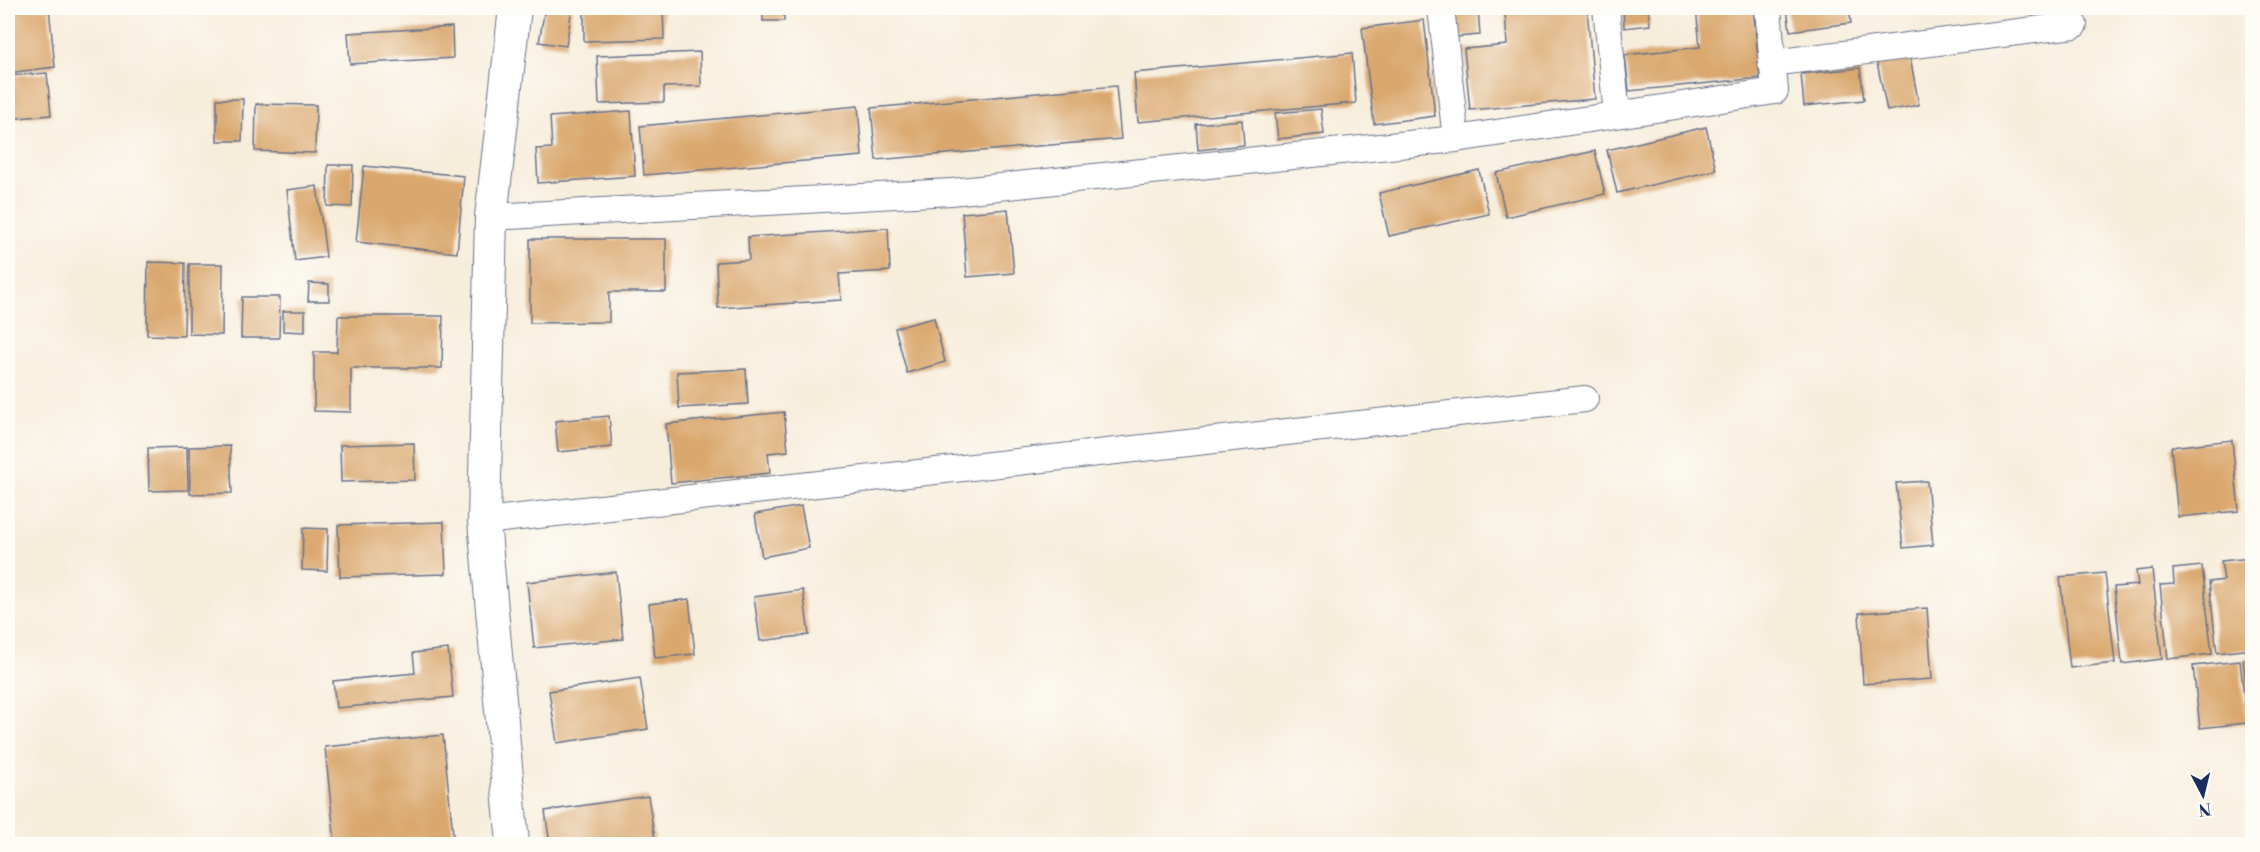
<svg xmlns="http://www.w3.org/2000/svg" width="2260" height="852" font-family="'Libre Bodoni',serif">
<style>
.building{fill:#daa86e}
.lines{fill:none;stroke-linecap:round;stroke-linejoin:round}
.minor-casing{stroke:#68728a;stroke-width:28}
.tertiary-casing{stroke:#68728a;stroke-width:34}
.minor{stroke:#fff;stroke-width:26}
.tertiary{stroke:#fff;stroke-width:32}
</style>
<rect width="100%" height="100%" fill="#fdfcf7"/>
<filter id="ink" filterUnits="userSpaceOnUse"><feTurbulence type="fractalNoise" baseFrequency=".0167" numOctaves="2"/><feDisplacementMap in="SourceGraphic" scale="12" xChannelSelector="R" yChannelSelector="G"/><feConvolveMatrix kernelMatrix="1 2 1 2 8 2 1 2 1" color-interpolation-filters="sRGB"/></filter>
<filter id="wash" filterUnits="userSpaceOnUse"><feTurbulence type="fractalNoise" baseFrequency=".008" numOctaves="4" result="noise"/><feDisplacementMap in="SourceGraphic" scale="24" xChannelSelector="R" yChannelSelector="G"/><feGaussianBlur stdDeviation="1.35" result="paint"/><feColorMatrix in="noise" values="0 0 0 0 0 0 0 0 0 0 0 0 0 0 0 0 0 1.4 0 .05"/><feComposite in="paint" operator="in"/></filter>
<g filter="url(#wash)">
<rect width="100%" height="100%" fill="#f7eddb"/>
<g id="blocks">
<!-- building -->
<g class="building">
<path d="M27,8H49L55,67L8,73V10Z"/>
<path d="M545,8H572L566,46L539,42Z"/>
<path d="M584,8H663L664,39L584,41Z"/>
<path d="M784,8V21H763V9Z"/>
<path d="M1454,8H1478L1480,35L1456,37Z"/>
<path d="M1560,8H1587L1595,99L1470,110L1464,49L1507,45L1505,12Z"/>
<path d="M1623,8H1648L1650,25L1624,28Z"/>
<path d="M1696,8H1753L1760,78L1629,91L1625,55L1700,47Z"/>
<path d="M1787,8H1849L1851,23L1790,31Z"/>
<path d="M1424,20L1435,116L1374,124L1362,28Z"/>
<path d="M452,27L453,58L350,64L348,33Z"/>
<path d="M1908,47L1919,105L1887,111L1875,53Z"/>
<path d="M700,52L701,86L664,87V102L599,104L597,56Z"/>
<path d="M1352,53L1356,103L1138,122L1134,73Z"/>
<path d="M1860,68L1864,100L1804,106L1801,74Z"/>
<path d="M47,73L51,115L8,119V76Z"/>
<path d="M1116,86L1121,139L876,160L871,108Z"/>
<path d="M217,99H243L242,141H217Z"/>
<path d="M256,104L316,105L315,153L255,151Z"/>
<path d="M858,106L862,156L644,175L640,126Z"/>
<path d="M1321,109L1324,134L1278,139L1275,113Z"/>
<path d="M631,111L635,176L538,183L536,149L552,148L550,117Z"/>
<path d="M1242,120L1244,145L1198,150L1196,124Z"/>
<path d="M1706,127L1716,170L1617,193L1607,150Z"/>
<path d="M1595,151L1605,194L1506,217L1496,173Z"/>
<path d="M328,165H353L352,207L327,206Z"/>
<path d="M364,166L464,176L457,253L356,242Z"/>
<path d="M1479,170L1489,214L1389,236L1379,193Z"/>
<path d="M317,186L326,257L295,261L287,190Z"/>
<path d="M1008,209L1014,273L967,277L962,213Z"/>
<path d="M888,228L890,271L839,274L841,300L718,308L716,262L749,260L748,237Z"/>
<path d="M530,239H666V292H609V322L530,323Z"/>
<path d="M148,262L185,263L184,336L147,335Z"/>
<path d="M189,264H223L222,335L189,334Z"/>
<path d="M309,283L329,284V301H308Z"/>
<path d="M242,297H280L279,338H241Z"/>
<path d="M283,311H305V332L283,331Z"/>
<path d="M338,316H443L442,368H351V412L314,411V352H337Z"/>
<path d="M934,318L945,362L907,373L895,328Z"/>
<path d="M746,369L748,404L679,408L677,372Z"/>
<path d="M784,412L788,451L768,453L770,473L671,483L666,424Z"/>
<path d="M609,416L612,447L558,452L555,421Z"/>
<path d="M2232,440L2239,511L2178,517L2171,447Z"/>
<path d="M414,443L415,480L341,482L340,445Z"/>
<path d="M230,446L232,493L190,494L189,447Z"/>
<path d="M187,447L188,490L149,491L148,448Z"/>
<path d="M1927,481L1933,545L1903,548L1896,483Z"/>
<path d="M801,506L809,548L762,557L755,514Z"/>
<path d="M444,522L446,574L340,577L338,525Z"/>
<path d="M303,528L328,529L327,571L302,570Z"/>
<path d="M2251,558L2252,649L2217,653L2209,582L2224,580L2221,561Z"/>
<path d="M2202,566L2212,654L2168,659L2160,585L2174,584L2173,569Z"/>
<path d="M2152,569L2162,659L2122,664L2114,587L2138,585L2136,571Z"/>
<path d="M616,572L623,639L534,648L527,582Z"/>
<path d="M2105,573L2115,663L2070,668L2060,577Z"/>
<path d="M803,590L809,635L760,641L754,597Z"/>
<path d="M689,599L695,654L655,658L649,604Z"/>
<path d="M1927,608L1932,679L1863,684L1859,613Z"/>
<path d="M448,649L453,697L336,708L333,681L415,673L413,653Z"/>
<path d="M2252,659V728H2251L2243,660Z"/>
<path d="M2240,661L2247,723L2200,728L2193,666Z"/>
<path d="M640,678L648,729L557,743L549,691Z"/>
<path d="M443,735L454,844H335L325,747Z"/>
<path d="M648,796L655,840L624,844H550L545,811Z"/>
</g>
</g>
</g>
<g filter="url(#ink)">
<use href="#blocks" fill-opacity="0" stroke="#68728a" stroke-width="1.5"/>
<g class="lines">
<defs>
<g id="minor">
<path d="M1441,8L1456,139"/>
<path d="M1606,8L1617,114"/>
<path d="M1771,63L2074,25"/>
<path d="M491,217L951,192L1456,139L1775,91L1768,8"/>
<path d="M484,521L1585,399"/>
</g>
<path id="tertiary" d="M513,844L484,521L491,217L515,8"/>
</defs>
<!-- minor casing -->
<use href="#minor" class="minor-casing"/>
<!-- tertiary casing -->
<use href="#tertiary" class="tertiary-casing"/>
<!-- minor -->
<use href="#minor" class="minor"/>
<!-- tertiary -->
<use href="#tertiary" class="tertiary"/>
</g>
</g>
<!-- margin -->
<rect width="2260" height="852" fill="none" stroke="#fdfcf7" stroke-width="30"/>
<!-- north arrow -->
<g transform="translate(2203 795) rotate(173)" stroke="#fdfcf7" stroke-width="4.5" paint-order="stroke">
<path d="M0-4.5L10 22L0 15L-10 22Z" fill="#1b2f5e"/>
<text y="-9" font-size="16" font-weight="bold" text-anchor="middle" fill="#1b2f5e">N</text>
</g>
</svg>
